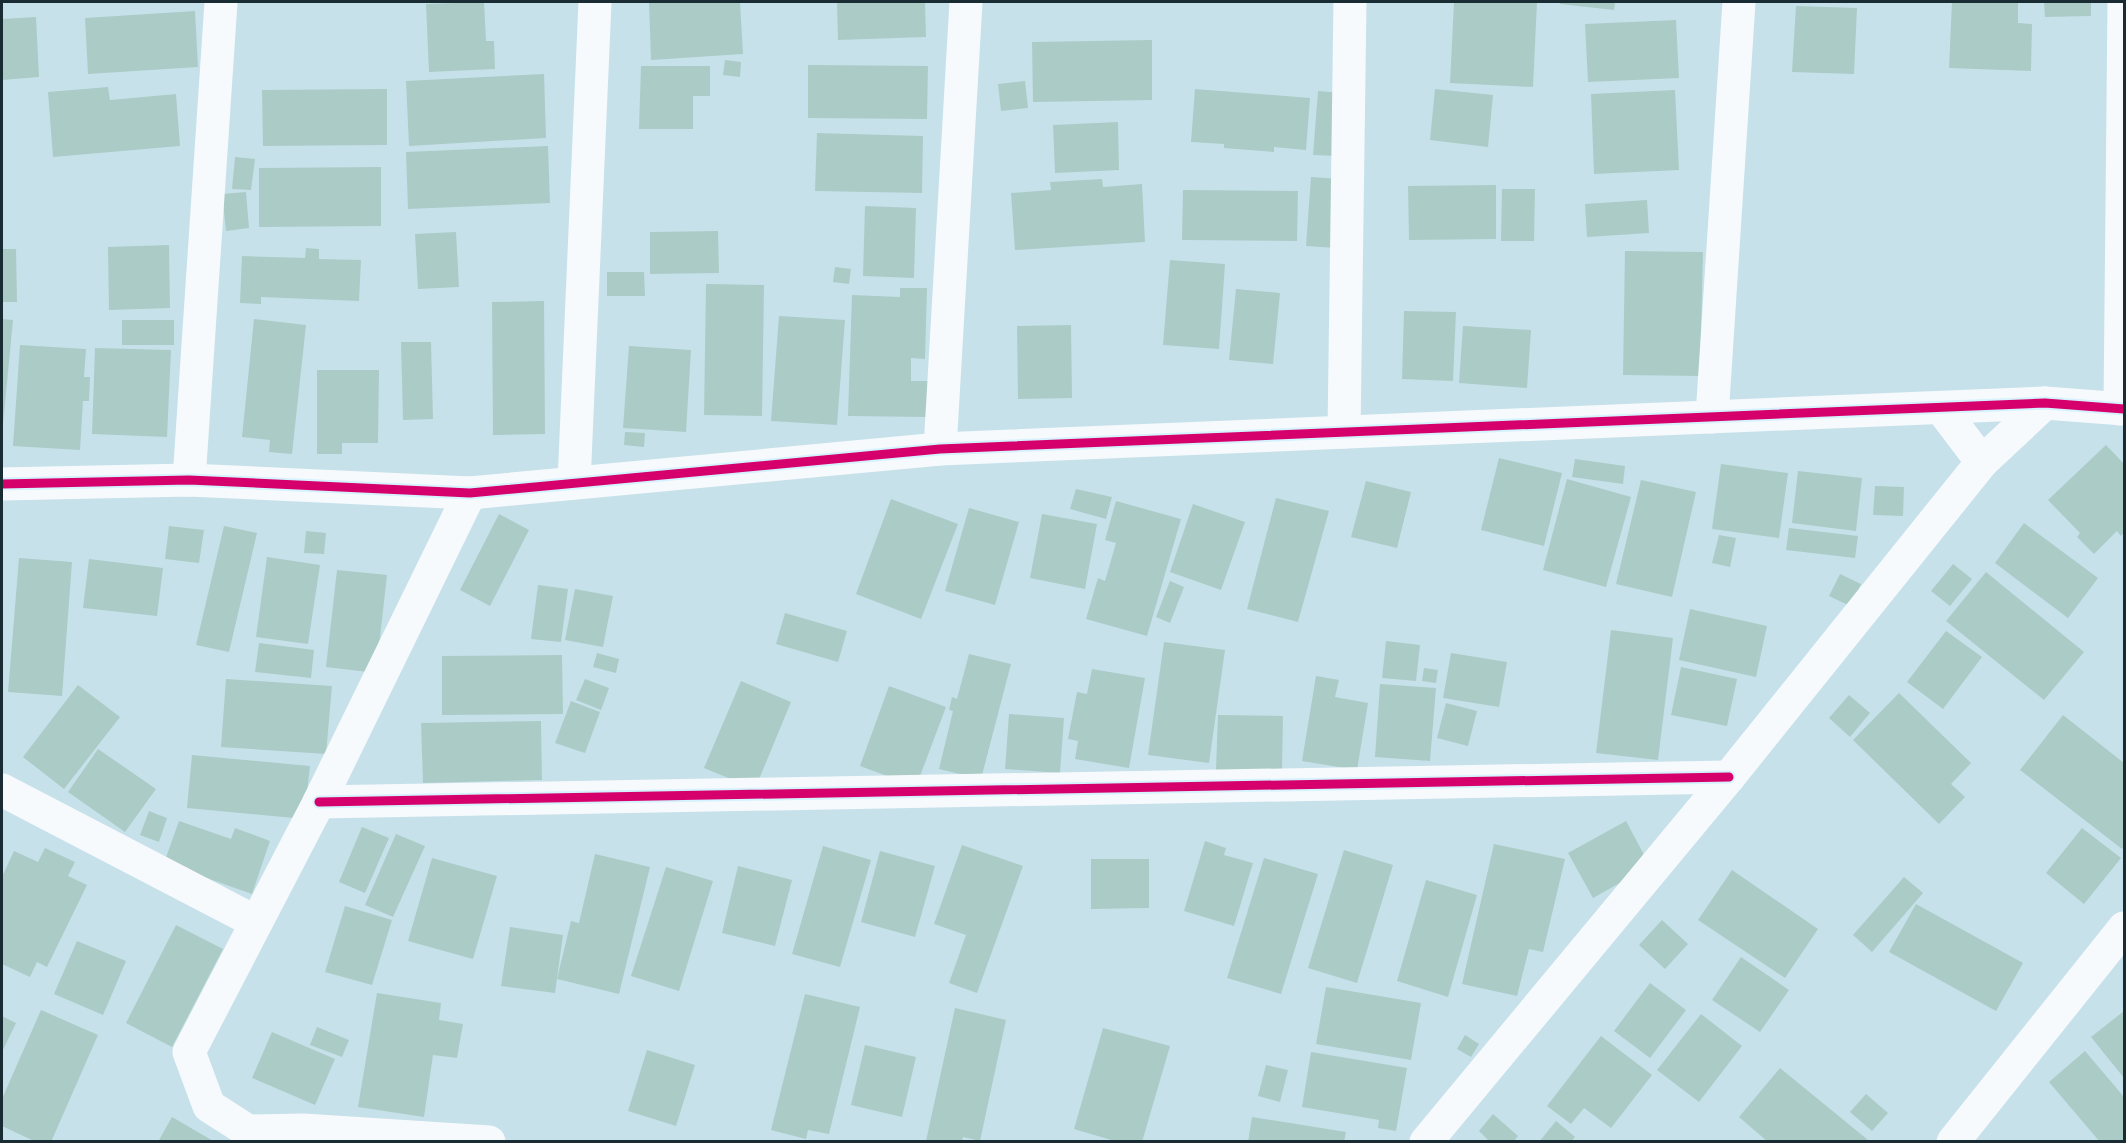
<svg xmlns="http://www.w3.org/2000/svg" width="2126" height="1143" font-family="Jost,sans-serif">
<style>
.building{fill:#abcbc6}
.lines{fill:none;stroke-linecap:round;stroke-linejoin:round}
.minor{stroke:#f7fafc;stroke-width:33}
.cycleway-casing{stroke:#d5f2fd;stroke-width:13}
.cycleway{stroke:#d6006c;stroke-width:9}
</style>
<rect width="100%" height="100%" fill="#c7e1eb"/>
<!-- building -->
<g class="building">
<path d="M484,2L486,41H494L495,69L429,72L426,4Z"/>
<path d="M649,2H740L743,54L651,60Z"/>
<path d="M837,2H925L926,37L838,40Z"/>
<path d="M1454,2H1537L1533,87L1450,83Z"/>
<path d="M1560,2H1615L1614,10L1560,4Z"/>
<path d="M1952,2L2018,3V23L2032,24L2031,71L1949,68Z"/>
<path d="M2044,2H2091V16L2045,17Z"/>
<path d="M1796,6L1857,8L1854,74L1792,72Z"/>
<path d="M195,11L198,67L88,74L85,18Z"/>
<path d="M36,17L39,77L2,80V19Z"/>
<path d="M1676,20L1679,78L1588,82L1585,24Z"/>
<path d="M1152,40V100L1033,102L1032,42Z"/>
<path d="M725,60L741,62L740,77L723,75Z"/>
<path d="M808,65L928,66L927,119L808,118Z"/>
<path d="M641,66H710V96H693V129H639Z"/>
<path d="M544,74L546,138L409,146L406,81Z"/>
<path d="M1025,81L1028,108L1001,111L998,84Z"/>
<path d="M108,87L110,100L176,94L180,146L53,157L48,92Z"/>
<path d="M387,89V145L263,146L262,90Z"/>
<path d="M1195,89L1310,98L1306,150L1274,147V152L1224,148V144L1191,142Z"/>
<path d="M1435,89L1493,95L1488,147L1430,140Z"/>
<path d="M1675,90L1679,170L1594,174L1591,94Z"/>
<path d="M1318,91L1343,93L1338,156L1313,155Z"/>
<path d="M1118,122L1119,170L1055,173L1053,125Z"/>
<path d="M817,133L923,136L922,193L815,191Z"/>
<path d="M548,146L550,203L408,209L406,152Z"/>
<path d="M235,157L255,159L251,190L232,189Z"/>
<path d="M381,167V226L259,227V168Z"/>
<path d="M1311,177L1340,179L1336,248L1306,246Z"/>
<path d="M1102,179L1103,187L1142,184L1145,242L1015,250L1011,193L1051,190L1050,182Z"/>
<path d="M1496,185V239L1409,240L1408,186Z"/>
<path d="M1502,189H1535L1534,241H1501Z"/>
<path d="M1183,190L1298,191L1297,241L1182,240Z"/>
<path d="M246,192L249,228L226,231L222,194Z"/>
<path d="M1647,200L1649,233L1587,237L1585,204Z"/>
<path d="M865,206L916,208L914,278L863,276Z"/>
<path d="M718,231L719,273L650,274V232Z"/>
<path d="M456,232L459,287L418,289L415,234Z"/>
<path d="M169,245L170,308L109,310L108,247Z"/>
<path d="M306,248L319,249V259L361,260L359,301L261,297V304L240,303L242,256L305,258Z"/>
<path d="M2,249H16L17,302H2Z"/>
<path d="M1625,251L1703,252L1700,376L1623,375Z"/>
<path d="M1170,260L1225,264L1219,349L1163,345Z"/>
<path d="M835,267L851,269L849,284L833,282Z"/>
<path d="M607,272H644L645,296H607Z"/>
<path d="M706,284L764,285L762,416L704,415Z"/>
<path d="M900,288H927L925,359L911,358V381H928L927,417L848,416L852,295L900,297Z"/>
<path d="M1236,289L1280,293L1273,364L1229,360Z"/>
<path d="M544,301L545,434L493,435L492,302Z"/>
<path d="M1404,311L1456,312L1453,381L1402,379Z"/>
<path d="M779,316L845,320L837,425L771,421Z"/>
<path d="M2,319L13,320L3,424H2Z"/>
<path d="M254,319L306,325L292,454L269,452L270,440L242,437Z"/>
<rect x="122" y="320" width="52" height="25"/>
<path d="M1071,325L1072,398L1018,399L1017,326Z"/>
<path d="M1463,326L1531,330L1527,388L1459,383Z"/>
<path d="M401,342H431L433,419L403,420Z"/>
<path d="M20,345L86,349L84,377H90L89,401H83L80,450L13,446Z"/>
<path d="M629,346L691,350L686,432L623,428Z"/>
<path d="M95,348L171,350L167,437L92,434Z"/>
<path d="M317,370H379L378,443H342V454H317Z"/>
<path d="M625,432L645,433L644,447L624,445Z"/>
<path d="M2106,445L2124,464V532L2121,536L2117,531L2094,554L2077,537L2080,533L2048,500Z"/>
<path d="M1499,458L1562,473L1544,546L1481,530Z"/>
<path d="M1575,459L1625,466L1623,484L1572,477Z"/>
<path d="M1721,464L1788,473L1779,538L1712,529Z"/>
<path d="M1798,471L1862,478L1856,531L1792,523Z"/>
<path d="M1567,479L1631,497L1606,587L1543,570Z"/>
<path d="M1641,480L1696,492L1672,597L1616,584Z"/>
<path d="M1366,481L1411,492L1397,548L1351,537Z"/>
<path d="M1875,486L1904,487L1903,516L1873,515Z"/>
<path d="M1076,489L1112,497L1106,519L1070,509Z"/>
<path d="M1276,498L1329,511L1298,622L1247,609Z"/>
<path d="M891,499L958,524L921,619L856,594Z"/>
<path d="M1116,501L1181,519L1147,636L1086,619L1098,578L1105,581L1116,543L1105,540Z"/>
<path d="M1193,504L1245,522L1221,590L1170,572Z"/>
<path d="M969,508L1019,522L995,605L945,591Z"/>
<path d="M499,514L529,530L490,606L460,590Z"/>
<path d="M1042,514L1097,524L1085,589L1030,578Z"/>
<path d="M2024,523L2098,578L2068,618L1995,563Z"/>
<path d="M169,526L204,530L199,563L165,559Z"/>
<path d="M224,526L257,533L229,652L196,645Z"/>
<path d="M1789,528L1858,536L1855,558L1786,550Z"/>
<path d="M306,531L326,533L324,554L304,553Z"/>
<path d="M1719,535L1736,538L1730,567L1712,563Z"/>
<path d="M267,557L320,565L308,644L256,637Z"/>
<path d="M19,558L72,562L62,696L8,692Z"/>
<path d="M89,559L163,568L157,616L83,608Z"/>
<path d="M1953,564L1972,579L1950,606L1931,591Z"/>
<path d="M337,570L387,575L376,673L326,667Z"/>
<path d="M1986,572L2084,652L2044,700L1946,621Z"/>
<path d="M1840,574L1861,584L1850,606L1829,596Z"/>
<path d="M1170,581L1184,587L1170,623L1156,617Z"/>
<path d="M538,585L568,589L561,642L531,639Z"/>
<path d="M575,589L613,596L603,647L565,640Z"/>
<path d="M1690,609L1767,626L1756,677L1679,660Z"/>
<path d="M785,613L847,631L838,662L776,644Z"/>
<path d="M1611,630L1673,638L1658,760L1596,753Z"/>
<path d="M1946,631L1982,657L1943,709L1907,682Z"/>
<path d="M1386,641L1420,645L1416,681L1382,678Z"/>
<path d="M1164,642L1225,650L1209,763L1148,755Z"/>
<path d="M259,643L314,650L311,678L255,672Z"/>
<path d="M597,653L619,659L616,673L593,667Z"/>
<path d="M1451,653L1507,662L1499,707L1443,698Z"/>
<path d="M969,654L1011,664L981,779L939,769L953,711L949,710L952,697L957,699Z"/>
<path d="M562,655L563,714L442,715V656Z"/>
<path d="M1681,667L1737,679L1727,726L1671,715Z"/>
<path d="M1424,668L1438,670L1436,683L1422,681Z"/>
<path d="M1092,669L1145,678L1129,768L1075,759L1078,741L1068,739L1077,692L1087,694Z"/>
<path d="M1316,676L1339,680L1335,697L1368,703L1357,770L1302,761Z"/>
<path d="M226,679L332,686L326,754L221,747Z"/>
<path d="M585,679L609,688L601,710L576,700Z"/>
<path d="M741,681L791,702L755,789L704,768Z"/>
<path d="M1380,684L1436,688L1430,761L1375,757Z"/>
<path d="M78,685L120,717L64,789L23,757Z"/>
<path d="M889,686L946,707L917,784L898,780L860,766Z"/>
<path d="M1899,693L1971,763L1951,784L1965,797L1939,824L1853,740Z"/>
<path d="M1849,695L1870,713L1850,737L1829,718Z"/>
<path d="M571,701L600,712L585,753L555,743Z"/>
<path d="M1446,703L1477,711L1468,746L1437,738Z"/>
<path d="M1009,714L1064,718L1060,773L1005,769Z"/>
<path d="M1218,715L1283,716L1282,771L1216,770Z"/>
<path d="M2063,715L2124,763V846L2122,849L2020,770Z"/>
<path d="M541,721L542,780L423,783L421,723Z"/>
<path d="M98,749L156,789L125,832L68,792Z"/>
<path d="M192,755L310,766L304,819L187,808Z"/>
<path d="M149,811L167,818L159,842L140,835Z"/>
<path d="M179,821L231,839L235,828L270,841L252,894L164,863Z"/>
<path d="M1626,821L1650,866L1593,898L1568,853Z"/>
<path d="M362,827L389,838L365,893L339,882Z"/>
<path d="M2082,828L2121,858L2084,904L2046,873Z"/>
<path d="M396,834L425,846L393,917L365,905Z"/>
<path d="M1205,841L1226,848L1224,855L1253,863L1234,926L1184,911Z"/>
<path d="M1494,844L1565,859L1543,952L1529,949L1517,996L1462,984Z"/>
<path d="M962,845L1023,866L977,993L949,983L966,935L934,924Z"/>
<path d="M823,846L871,860L840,967L792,954Z"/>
<path d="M45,848L75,862L68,876L87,885L47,967L37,962L30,977L2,964V877L14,851L38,862Z"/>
<path d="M1344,850L1393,865L1357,983L1308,968Z"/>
<path d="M880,851L935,866L915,937L861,922Z"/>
<path d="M595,854L650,867L619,994L557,979L571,921L579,923Z"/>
<path d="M432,858L497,876L473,959L408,941Z"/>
<path d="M1264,858L1318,874L1281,994L1227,978Z"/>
<path d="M1091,859H1149V908L1091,909Z"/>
<path d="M738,866L792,880L775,946L722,933Z"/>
<path d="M666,867L713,881L679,991L631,976Z"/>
<path d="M1732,870L1818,929L1785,978L1698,920Z"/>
<path d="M1904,877L1923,893L1872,952L1853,935Z"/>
<path d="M1426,880L1477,895L1448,997L1397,981Z"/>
<path d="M1916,904L2023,963L1996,1011L1889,952Z"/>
<path d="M345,906L392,920L372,985L325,972Z"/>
<path d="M1662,920L1688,944L1665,969L1639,945Z"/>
<path d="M176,925L223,949L172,1047L126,1023Z"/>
<path d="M510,927L563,935L555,993L501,986Z"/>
<path d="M77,941L126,961L103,1015L54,994Z"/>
<path d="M1741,957L1789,990L1760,1032L1712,1000Z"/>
<path d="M1650,983L1686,1010L1650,1058L1614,1031Z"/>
<path d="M1326,987L1421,1003L1411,1060L1316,1044Z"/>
<path d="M377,993L441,1003L439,1020L463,1024L457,1058L433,1055L424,1117L358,1107Z"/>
<path d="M805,994L860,1007L829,1134L808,1130L806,1139L771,1130Z"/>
<path d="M955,1008L1006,1020L980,1141L963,1137L962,1142L926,1141Z"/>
<path d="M41,1010L98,1035L51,1142H36L2,1126V1099Z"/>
<path d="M2124,1011V1078L2091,1037Z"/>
<path d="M1701,1014L1742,1046L1699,1102L1657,1070Z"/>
<path d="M2,1016L16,1023L2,1052Z"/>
<path d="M317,1027L349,1040L342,1057L310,1045Z"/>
<path d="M1103,1028L1170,1046L1142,1142H1118L1074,1129Z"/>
<path d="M272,1032L335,1059L315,1105L252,1078Z"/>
<path d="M1465,1035L1479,1044L1471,1057L1457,1049Z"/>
<path d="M1601,1036L1652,1075L1611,1128L1584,1108L1571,1124L1547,1106Z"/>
<path d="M865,1045L916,1057L902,1117L851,1105Z"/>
<path d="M647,1050L695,1065L676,1126L628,1111Z"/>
<path d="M2085,1051L2124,1097V1142H2100L2049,1082Z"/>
<path d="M1311,1052L1407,1068L1396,1131L1378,1128L1379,1120L1302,1107Z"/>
<path d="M1266,1065L1288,1070L1280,1102L1258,1096Z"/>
<path d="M1780,1068L1868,1140L1867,1142H1768L1739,1117Z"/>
<path d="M1866,1094L1888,1113L1872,1131L1850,1112Z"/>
<path d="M1493,1114L1518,1136L1513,1142H1490L1479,1131Z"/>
<path d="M172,1117L215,1142H158Z"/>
<path d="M1252,1117L1346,1132L1344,1142H1248Z"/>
<path d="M1556,1121L1575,1137L1571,1142H1539Z"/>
</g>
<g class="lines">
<!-- minor -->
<g class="minor">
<path d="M1941,408L1982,462"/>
<path d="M2120,409L2124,2"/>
<path d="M1712,417L1739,2"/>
<path d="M1344,432L1350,2"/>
<path d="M940,449L966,2"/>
<path d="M189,480L221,2"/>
<path d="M574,483L595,2"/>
<path d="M2,484L189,480L470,493L940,449L2045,403L2124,409"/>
<path d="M470,493L319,802L189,1052L209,1106L248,1131L303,1130L489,1142"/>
<path d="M2,790L256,922"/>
<path d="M319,802L1729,777"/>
<path d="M1426,1142L1729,777L1982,462L2045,403"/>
<path d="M1953,1142L2124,928"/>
</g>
<defs>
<g id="cycleway">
<path d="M2,484L189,480L470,493L940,449L2045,403L2124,409"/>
<path d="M319,802L1729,777"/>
</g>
</defs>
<!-- cycleway casing -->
<use href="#cycleway" class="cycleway-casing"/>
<!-- cycleway -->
<use href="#cycleway" class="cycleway"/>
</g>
<!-- border -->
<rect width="2126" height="1143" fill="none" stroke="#192c33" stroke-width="6"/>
</svg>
